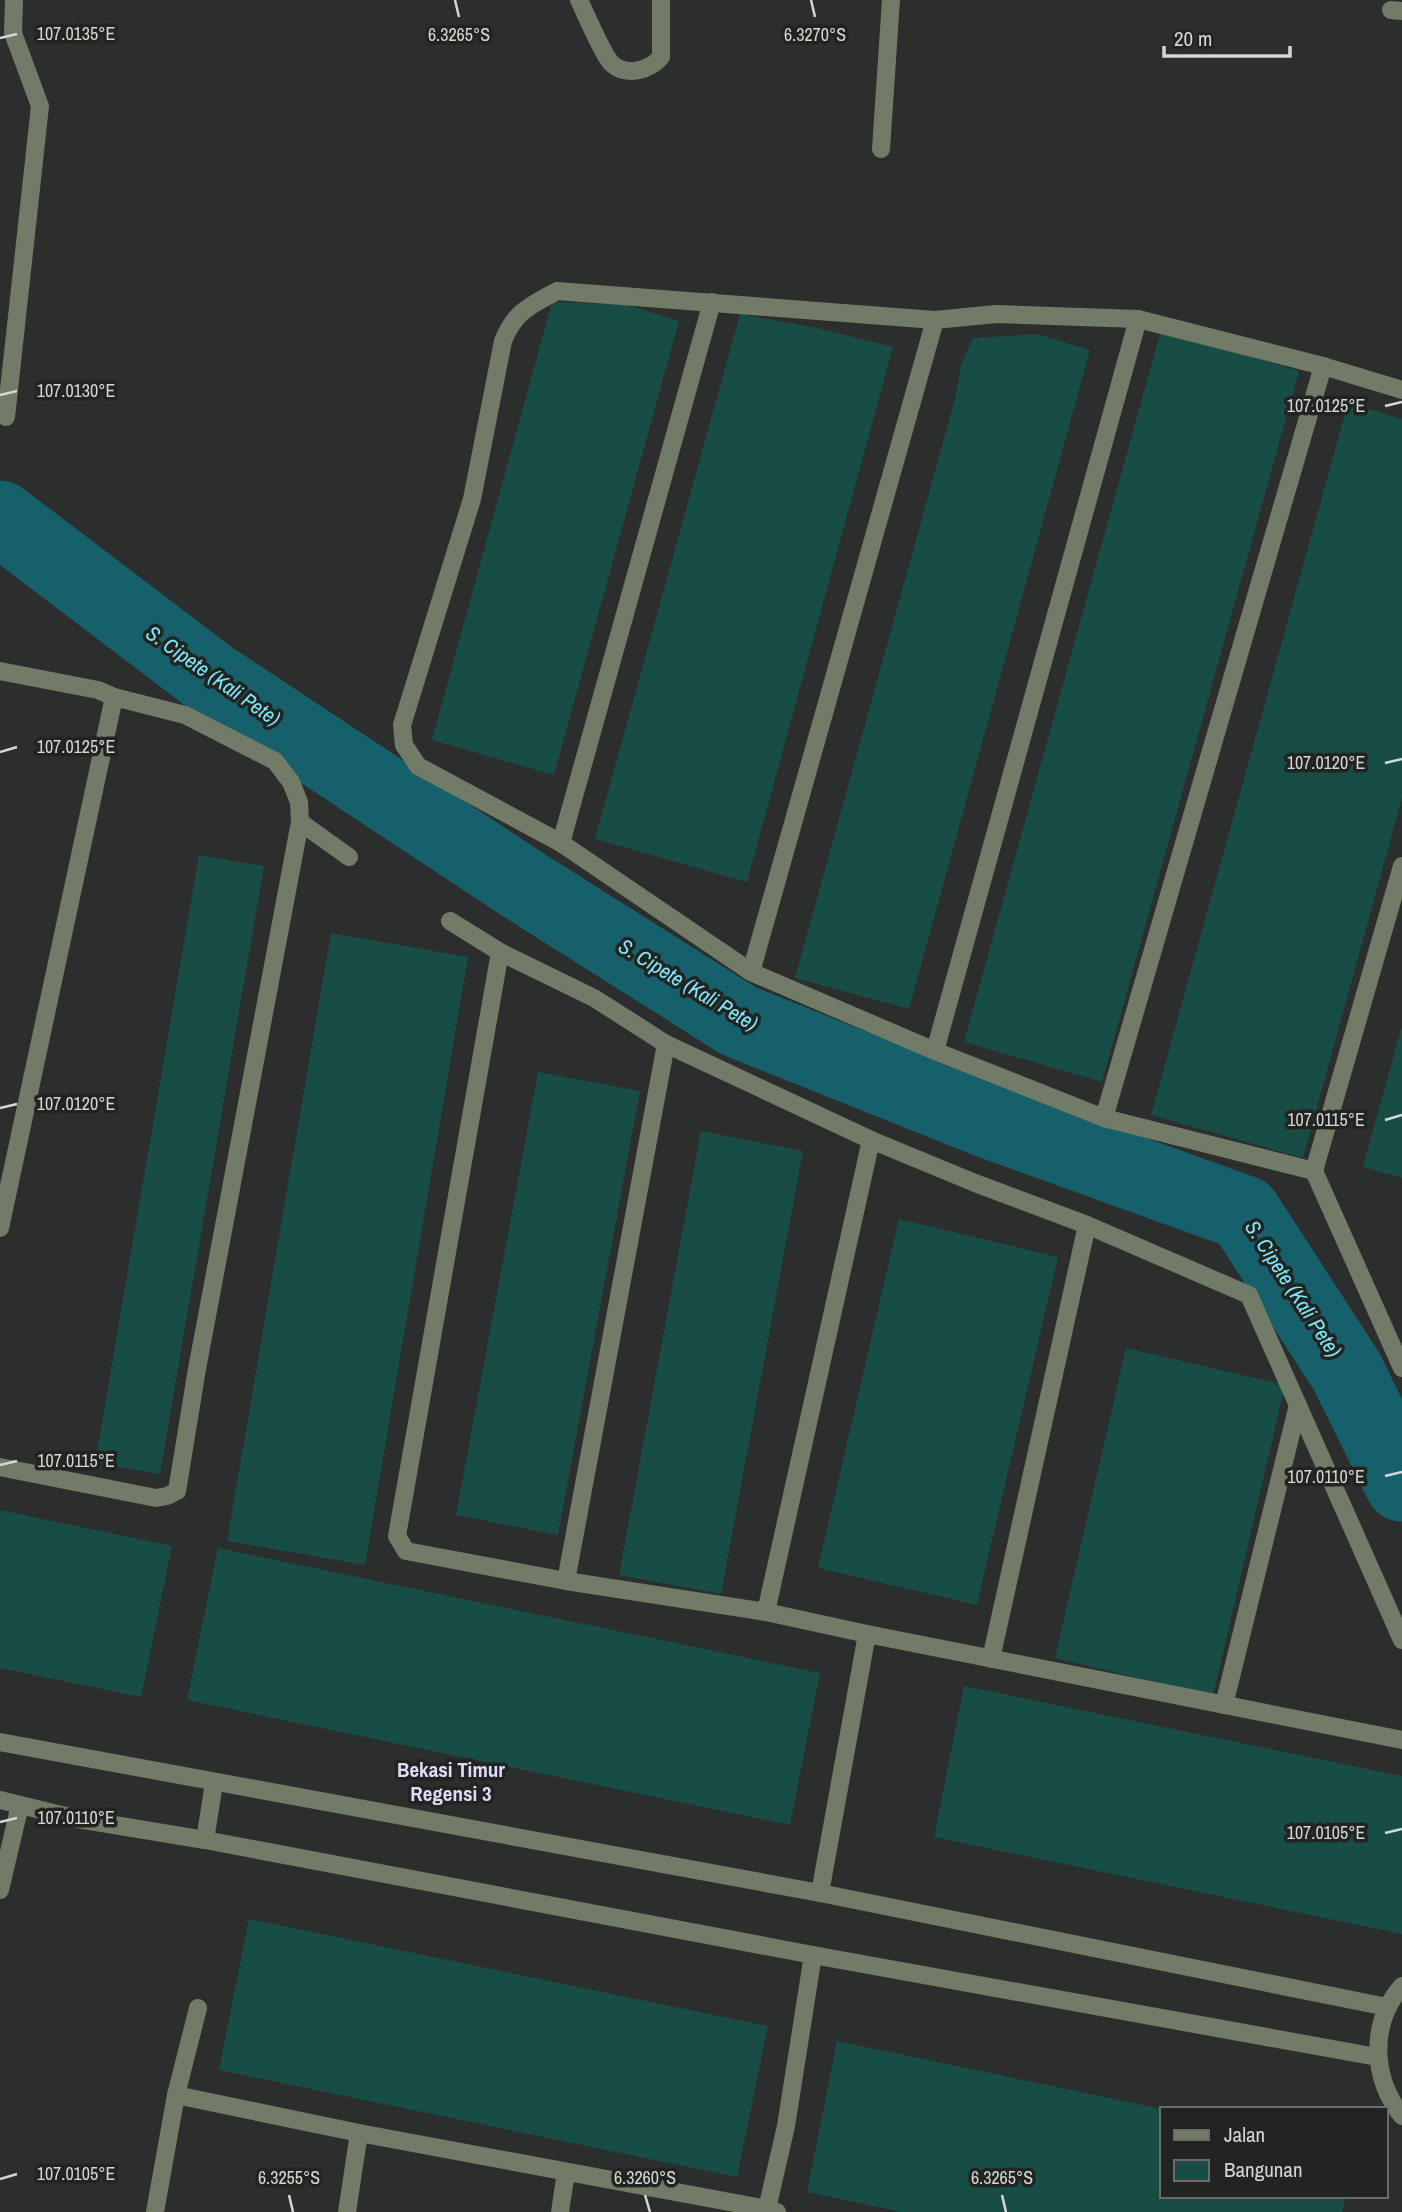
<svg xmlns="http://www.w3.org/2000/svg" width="1402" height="2212" font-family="'Archivo Narrow',sans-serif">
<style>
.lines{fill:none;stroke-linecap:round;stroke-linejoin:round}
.river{stroke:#16606b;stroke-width:75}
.building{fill:#184d46}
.minor{stroke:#727b67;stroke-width:18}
.ticks{fill:none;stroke:#d5d7d5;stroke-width:2.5}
.labels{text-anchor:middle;stroke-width:7;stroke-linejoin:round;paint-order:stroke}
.water-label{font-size:21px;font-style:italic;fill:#7ee7fa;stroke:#222422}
.neighbourhood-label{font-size:21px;font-weight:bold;fill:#dfdaf7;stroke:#222422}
.ticks-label{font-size:18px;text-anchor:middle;fill:#d5d7d5;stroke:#222422;stroke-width:7;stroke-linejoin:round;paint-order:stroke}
</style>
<rect width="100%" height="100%" fill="#2b2e2c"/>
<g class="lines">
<!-- river -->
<path class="river" d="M0,518L212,679L522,884L739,1021L989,1121L1244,1213L1347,1372L1402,1484"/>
</g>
<!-- building -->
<g class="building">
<path d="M552,302L624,304L679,321L554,775L432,740Z"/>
<path d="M740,314L813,327L893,347L747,882L595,839Z"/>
<path d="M1161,330L1299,371L1102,1082L964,1042Z"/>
<path d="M1037,334L1090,350L909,1009L795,978L955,399L961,365L973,338Z"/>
<path d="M1348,403L1402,419V798L1303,1158L1151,1115Z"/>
<path d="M199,855L264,866L160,1474L95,1463Z"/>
<path d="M331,933L468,957L365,1565L227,1541Z"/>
<path d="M1401,1029H1402V1178L1363,1167Z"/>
<path d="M538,1072L640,1091L558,1535L456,1515Z"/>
<path d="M701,1131L803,1151L721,1594L619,1575Z"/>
<path d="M899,1219L1058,1257L977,1605L818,1568Z"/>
<path d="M1126,1348L1285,1385L1213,1696L1055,1658Z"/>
<path d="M0,1510L172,1546L141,1697L0,1668Z"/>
<path d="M218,1548L820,1673L790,1825L187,1700Z"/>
<path d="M964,1686L1402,1776V1934L934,1837Z"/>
<path d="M249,1919L768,2026L737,2177L219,2070Z"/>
<path d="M837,2041L1162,2109V2196H1346L1342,2212H901L807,2192Z"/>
</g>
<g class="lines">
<!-- minor -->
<g class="minor">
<path d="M579,0C586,14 602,54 612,64C627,77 650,70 661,57V0"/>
<path d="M1391,10L1402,11"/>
<path d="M881,149L891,0"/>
<path d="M1402,390L1323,366L1138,319L996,314L935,320L557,291C530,306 515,311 503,341L472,499L402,725L404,745L418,766L561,843L751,972L935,1051L1104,1118L1314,1171L1402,1368"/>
<path d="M6,417L40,106L13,33L14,0"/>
<path d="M0,671L98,690L114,697L185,715L275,761L291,782L299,802L300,822L197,1369L177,1491L167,1496L156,1498L0,1467"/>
<path d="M300,822L349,857"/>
<path d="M561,843L712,302"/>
<path d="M450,921L500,952L397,1536L406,1551L566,1581L766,1612L867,1634"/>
<path d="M500,952L594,998L666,1044L871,1140L975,1183L1087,1225L1249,1295L1402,1640"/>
<path d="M751,972L935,320"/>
<path d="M935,1051L1138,319"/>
<path d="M1104,1118L1323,366"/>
<path d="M1314,1171L1402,866"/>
<path d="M0,1228L114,697"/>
<path d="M566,1581L666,1044"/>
<path d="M766,1612L871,1140"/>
<path d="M991,1659L1087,1225"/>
<path d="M1224,1705L1298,1405"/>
<path d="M0,1742L820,1893L1387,2007"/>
<path d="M0,1800L78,1819L205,1840L813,1955L1377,2057"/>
<path d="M205,1840L214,1783"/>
<path d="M0,1890L20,1805"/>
<path d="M820,1893L867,1634L1402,1740"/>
<path d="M1402,1986C1369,2024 1372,2078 1402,2116"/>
<path d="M176,2095L198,2008"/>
<path d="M155,2212L176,2095L359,2133"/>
<path d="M347,2212L359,2133L767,2209"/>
<path d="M560,2212L566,2172"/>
<path d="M777,2212L767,2209L786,2126L813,1955"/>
</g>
</g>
<!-- ticks -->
<path class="ticks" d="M455,0L459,17M811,0L815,17M0,38L17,34M0,395L17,391M1385,406L1402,402M0,752L17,747M1385,763L1402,759M0,1108L17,1104M1385,1120L1402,1115M0,1465L17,1461M1385,1476L1402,1472M0,1822L17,1818M1385,1833L1402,1829M0,2179L17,2174M289,2195L293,2212M645,2195L650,2212M1002,2195L1006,2212"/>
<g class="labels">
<!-- water labels -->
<g class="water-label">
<text transform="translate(213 676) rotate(35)" y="7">S. Cipete (Kali Pete)</text>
<text transform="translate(688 985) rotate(31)" y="7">S. Cipete (Kali Pete)</text>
<text transform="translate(1293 1289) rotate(57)" y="7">S. Cipete (Kali Pete)</text>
</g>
<!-- neighbourhood labels -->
<g class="neighbourhood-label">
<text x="451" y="1777">Bekasi Timur<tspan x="451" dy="24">Regensi 3</tspan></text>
</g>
</g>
<g class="ticks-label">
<text x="76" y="40">107.0135°E</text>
<text x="459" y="41">6.3265°S</text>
<text x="815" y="41">6.3270°S</text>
<text x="76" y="397">107.0130°E</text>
<text x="1326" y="412">107.0125°E</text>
<text x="76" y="753">107.0125°E</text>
<text x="1326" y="769">107.0120°E</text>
<text x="76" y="1110">107.0120°E</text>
<text x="1326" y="1126">107.0115°E</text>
<text x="76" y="1467">107.0115°E</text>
<text x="1326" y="1483">107.0110°E</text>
<text x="76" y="1824">107.0110°E</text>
<text x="1326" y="1839">107.0105°E</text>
<text x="76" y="2180">107.0105°E</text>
<text x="289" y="2184">6.3255°S</text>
<text x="645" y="2184">6.3260°S</text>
<text x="1002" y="2184">6.3265°S</text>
</g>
<!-- legend -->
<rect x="1160" y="2107" width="228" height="91" fill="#222422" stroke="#6a6c6a" stroke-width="2"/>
<rect x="1174" y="2130" width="35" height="10" fill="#727b67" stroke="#6a6c6a" stroke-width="2"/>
<text x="1224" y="2142" font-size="21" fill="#d5d7d5">Jalan</text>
<rect x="1174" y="2160" width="35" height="21" fill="#184d46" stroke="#6a6c6a" stroke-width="2"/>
<text x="1224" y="2177" font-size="21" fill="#d5d7d5">Bangunan</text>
<!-- scale -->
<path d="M1164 46v10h126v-10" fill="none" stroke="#d5d7d5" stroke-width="3.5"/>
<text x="1174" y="46" font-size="21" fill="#d5d7d5" stroke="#222422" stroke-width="5" paint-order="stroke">20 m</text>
</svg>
